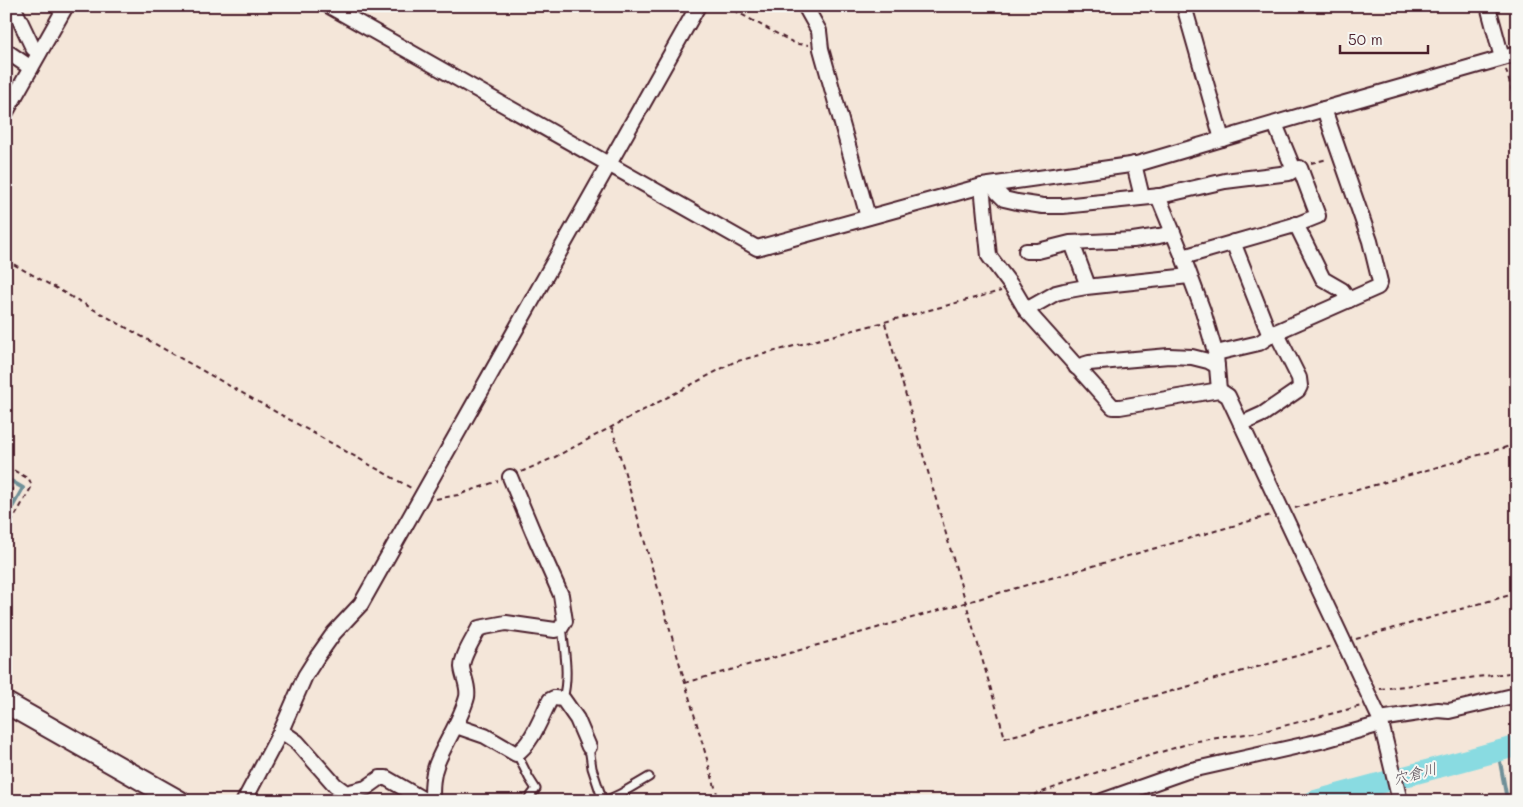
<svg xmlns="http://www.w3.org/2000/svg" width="1523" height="807" font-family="Mali,'Klee One',sans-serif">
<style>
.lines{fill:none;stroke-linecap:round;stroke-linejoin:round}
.stream{stroke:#709098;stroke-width:4}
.river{stroke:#89dbe1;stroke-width:21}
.lane-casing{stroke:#4a1f2b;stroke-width:11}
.street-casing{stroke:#4a1f2b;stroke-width:18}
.secondary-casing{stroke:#4a1f2b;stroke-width:24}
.path{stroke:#4a1f2b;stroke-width:2;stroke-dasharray:5 4;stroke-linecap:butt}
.lane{stroke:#f6f6f2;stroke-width:7}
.street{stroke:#f6f6f2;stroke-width:14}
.secondary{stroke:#f6f6f2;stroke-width:20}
.labels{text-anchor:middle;stroke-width:4;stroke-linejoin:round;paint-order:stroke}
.water-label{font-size:15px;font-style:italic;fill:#5a4e58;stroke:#f6f6f2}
</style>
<rect width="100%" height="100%" fill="#f4e6d9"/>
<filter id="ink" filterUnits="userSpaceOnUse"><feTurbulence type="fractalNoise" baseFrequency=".02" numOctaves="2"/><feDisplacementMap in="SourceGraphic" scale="10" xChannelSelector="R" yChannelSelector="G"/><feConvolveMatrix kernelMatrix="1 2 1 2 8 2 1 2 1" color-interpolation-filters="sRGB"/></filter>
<g filter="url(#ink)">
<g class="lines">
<!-- stream -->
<g class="stream">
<path d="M6,478L23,488L6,518"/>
<path d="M1498,751L1506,794"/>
</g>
<!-- river -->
<path class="river" d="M1314,801L1517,746"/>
<defs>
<g id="lane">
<path d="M560,629L563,634C565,656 569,677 563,699"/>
<path d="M589,747L592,768L603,801"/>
<path d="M517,754L529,778L536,789L527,801"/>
<path d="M605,801L620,794L649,777"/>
</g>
<g id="street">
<path d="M13,6L33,48L39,53"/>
<path d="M329,6L757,248L982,186L1137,164L1324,109L1517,54"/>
<path d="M805,6L819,31L821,49L868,217"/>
<path d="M1184,6L1222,139"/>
<path d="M1488,6L1502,58"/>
<path d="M6,51L31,68"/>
<path d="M6,112L66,6"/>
<path d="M1134,164L1142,197"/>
<path d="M992,185L998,193L1004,199L1017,202L1043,206H1063L1160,196L1225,181L1289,173L1294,170"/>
<path d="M982,186L989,256L1013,288L1026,310L1113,407H1120L1219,390L1228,396L1380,719L1400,801"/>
<path d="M1158,196L1183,257"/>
<path d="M1296,224L1323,279L1342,290L1349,300"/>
<path d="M1233,242L1270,336"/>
<path d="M1072,243L1088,286"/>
<path d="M1026,251H1038L1070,243L1133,240L1159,236L1173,233"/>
<path d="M1026,310L1056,293L1064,291L1086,287L1189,276"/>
<path d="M1216,353L1259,343L1276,332"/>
<path d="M1076,367L1089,363L1169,356L1192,357L1208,361L1217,366"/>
<path d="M1219,390L1216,355L1203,311L1183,257L1298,224L1318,216L1300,168L1294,170L1275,124"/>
<path d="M1241,424L1263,414L1298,390L1300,386L1299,378L1276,332L1378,287L1380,282L1370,241L1324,109"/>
<path d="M1380,719L1438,710L1449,711L1517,695"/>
<path d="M456,726L485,736L516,754C532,744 541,717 550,700L554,698L563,699L577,719L589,747"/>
<path d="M281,731L297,742L335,785L346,793L366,788L380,778H386L426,801"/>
<path d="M244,801L281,731L305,676L317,657L334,633L361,604L698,6"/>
<path d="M432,801C432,788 432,775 437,763C446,741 461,720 467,697C469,686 463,677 462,667C462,656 474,638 479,628L506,623L555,630L560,629L565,621L561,595L533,532L510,477"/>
<path d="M1102,801L1187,771L1321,741L1381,724"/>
</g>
<path id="secondary" d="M6,703L179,801"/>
</defs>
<!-- lane casing -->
<use href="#lane" class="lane-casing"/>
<!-- street casing -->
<use href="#street" class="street-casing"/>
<!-- secondary casing -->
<use href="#secondary" class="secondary-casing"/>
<!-- path -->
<g class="path">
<path d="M726,6L796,44L809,45"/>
<path d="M1506,70L1517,109"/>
<path d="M1311,163L1328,159"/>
<path d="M6,260L411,488"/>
<path d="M885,323L1005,738L1332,646"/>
<path d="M612,428L719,801"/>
<path d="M6,466L29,479L32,486L6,532"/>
<path d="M521,472L555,457L734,362L1001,291"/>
<path d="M436,499L458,495L498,481"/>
<path d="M6,500L13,488"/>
<path d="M1295,508L1517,444"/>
<path d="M1356,639L1517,593"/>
<path d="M685,683L1271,515"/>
<path d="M1380,689L1517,672"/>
<path d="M1017,801L1109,768L1197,741L1260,732L1361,706"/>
</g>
<!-- lane -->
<use href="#lane" class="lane"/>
<!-- street -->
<use href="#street" class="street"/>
<!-- secondary -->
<use href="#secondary" class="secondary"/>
</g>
</g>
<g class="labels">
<!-- water labels -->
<g class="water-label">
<text transform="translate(1415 774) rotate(-15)" y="5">穴倉川</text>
</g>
</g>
<!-- margin -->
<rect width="1523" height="807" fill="none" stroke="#f6f6f2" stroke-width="25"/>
<rect x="12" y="12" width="1498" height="782" fill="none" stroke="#4a1f2b" stroke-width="2" filter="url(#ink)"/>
<!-- scale -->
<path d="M1340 45v8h88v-8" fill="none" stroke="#4a1f2b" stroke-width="2.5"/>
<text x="1348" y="45" font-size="15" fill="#4a1f2b" stroke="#f6f6f2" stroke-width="4" paint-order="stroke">50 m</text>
</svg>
